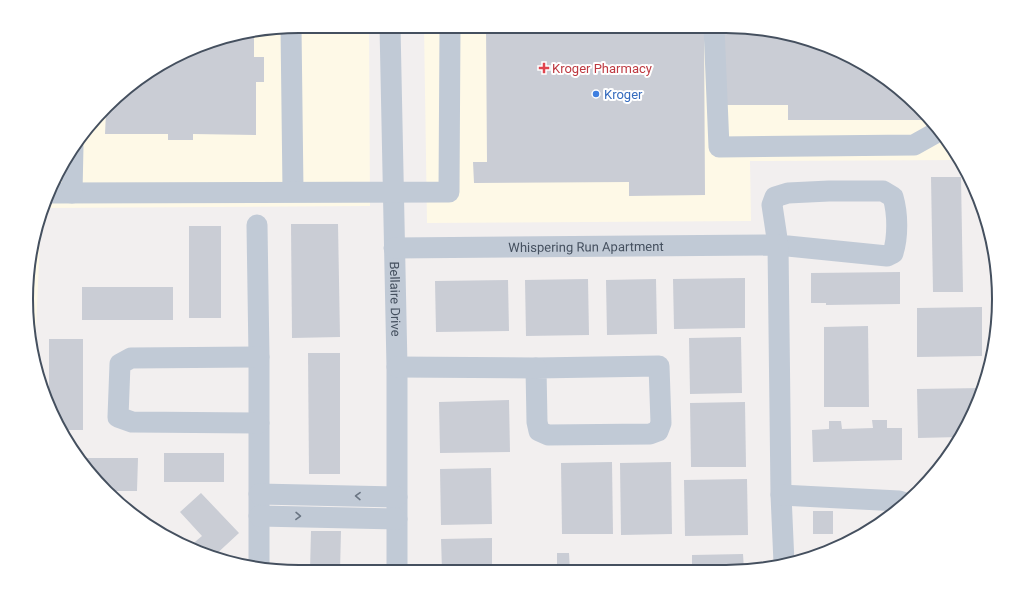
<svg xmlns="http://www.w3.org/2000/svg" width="1025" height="598" font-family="Roboto,sans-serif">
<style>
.commercial{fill:#fef9e7}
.building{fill:#cacdd5}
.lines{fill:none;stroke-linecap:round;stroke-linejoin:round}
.minor{stroke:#c1cad6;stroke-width:21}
.oneway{stroke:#6a7583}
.health-dot{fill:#e0444e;stroke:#fff;stroke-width:1.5}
.shop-dot{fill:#3f7fe0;stroke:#fff;stroke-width:1.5}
.labels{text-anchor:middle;stroke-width:4;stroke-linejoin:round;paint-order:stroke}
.health-label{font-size:13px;fill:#be3a42;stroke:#fff;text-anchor:start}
.shop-label{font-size:13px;fill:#366cbe;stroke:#fff;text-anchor:start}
.street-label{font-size:13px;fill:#45505f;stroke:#fff}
.rim{fill:none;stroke:#45505f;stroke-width:2}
</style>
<rect width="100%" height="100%" fill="#f2efef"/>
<!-- commercial -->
<g class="commercial">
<path d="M299,26H369L370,206L45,208L72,147L133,82L211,40Z"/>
<path d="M424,26L744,27L814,41L877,72L919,106L953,147L960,160L750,161L751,221L427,223Z"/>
<path d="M41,217L35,351L26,299L35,228Z"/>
</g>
<!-- building -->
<g class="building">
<path d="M486,26L704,27L705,195L629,196V182L474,183L473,162H487Z"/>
<path d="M724,27H744L814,41L877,72L919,106L931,120H788V105H724Z"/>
<path d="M254,33V57H264V82H256V135L193,134V140H168V134H105L106,112L133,82L211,40Z"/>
<path d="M931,177H961L963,292H933Z"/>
<path d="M291,224H338L340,337L292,338Z"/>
<rect x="189" y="226" width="32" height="92"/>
<path d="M900,272V304L826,305V303H811V273Z"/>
<path d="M745,278V328L674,329L673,279Z"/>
<path d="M588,279L589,335L526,336L525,280Z"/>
<path d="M656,279L657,334L607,335L606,280Z"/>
<path d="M508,280L509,331L436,332L435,281Z"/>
<rect x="82" y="287" width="91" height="33"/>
<path d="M982,307V356L917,357V308Z"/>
<path d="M868,326L869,407H824V327Z"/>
<path d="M741,337L742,393L690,394L689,338Z"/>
<path d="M49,339H83V430H64L49,403Z"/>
<path d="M308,353H340V474H309Z"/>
<path d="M983,388L978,403L960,437L918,438L917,389Z"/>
<path d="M509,400L510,452L440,453L439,402Z"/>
<path d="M745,402L746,467H691L690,403Z"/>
<path d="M872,420H887V428H902V460L813,462L812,430L829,429V421H841L842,429L873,428Z"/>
<rect x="164" y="453" width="60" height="29"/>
<path d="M78,458H138L137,491H110L83,465Z"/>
<path d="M612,462L613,534H562L561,463Z"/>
<path d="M671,462L672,534L621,535L620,463Z"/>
<path d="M491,468L492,524L441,525L440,469Z"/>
<path d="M747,479L748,535L685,536L684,480Z"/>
<path d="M201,493L239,533L212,558L190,546L202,536L180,512Z"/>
<rect x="813" y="511" width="20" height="23"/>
<path d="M311,531H341L340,571H310Z"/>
<path d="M492,538V571H442L441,539Z"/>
<path d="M557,553H569L570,571H557Z"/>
<path d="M743,554L744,571H692V555Z"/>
</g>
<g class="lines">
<!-- minor -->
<g class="minor">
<path id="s1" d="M390,26L397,367V571"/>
<path d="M291,27L293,191"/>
<path d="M714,27L719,147L914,145L939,131"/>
<path d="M829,191H883L893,197C898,214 898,237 893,253L887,256L778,245L772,205L775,197L788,193Z"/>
<path d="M51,193L449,192L450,26"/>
<path d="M72,193L73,146"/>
<path d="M257,225L259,357V567"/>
<path id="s2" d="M394,248L778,245L781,495L784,563"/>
<path d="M659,366L661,423L658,431L650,434L548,435L539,431L537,422L536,368Z"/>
<path d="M397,367L536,368"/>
<path d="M259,423L132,422L118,417L120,364L131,358L259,357"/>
<path d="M259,494L397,497"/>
<path d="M781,495L899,501L905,503"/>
<path d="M259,516L397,519"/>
</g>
</g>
<!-- one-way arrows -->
<defs><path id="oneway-chevron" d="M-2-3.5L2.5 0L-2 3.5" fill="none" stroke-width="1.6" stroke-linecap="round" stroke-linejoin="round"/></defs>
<g class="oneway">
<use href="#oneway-chevron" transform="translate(358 496) rotate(-179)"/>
<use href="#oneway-chevron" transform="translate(298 516) rotate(1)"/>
</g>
<!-- markers -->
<path class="health-dot" d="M542 62h4v4h4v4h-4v4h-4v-4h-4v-4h4z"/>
<circle class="shop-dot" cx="596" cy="94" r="4"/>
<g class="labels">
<!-- health labels -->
<g class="health-label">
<text x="552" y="73">Kroger Pharmacy</text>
</g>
<!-- shop labels -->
<g class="shop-label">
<text x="604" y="99">Kroger</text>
</g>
<!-- street labels -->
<g class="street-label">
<text dy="5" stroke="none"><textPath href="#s2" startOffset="192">Whispering Run Apartment</textPath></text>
<text dy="5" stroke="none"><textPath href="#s1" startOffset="273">Bellaire Drive</textPath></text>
</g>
</g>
<!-- crop -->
<path d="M0 0H1025V598H0ZM299 33H726A266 266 0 0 1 992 299V299A266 266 0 0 1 726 565H299A266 266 0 0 1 33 299V299A266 266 0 0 1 299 33Z" fill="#fff" fill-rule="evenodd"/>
<path class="rim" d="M299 33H726A266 266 0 0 1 992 299V299A266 266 0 0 1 726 565H299A266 266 0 0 1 33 299V299A266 266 0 0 1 299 33Z"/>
</svg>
